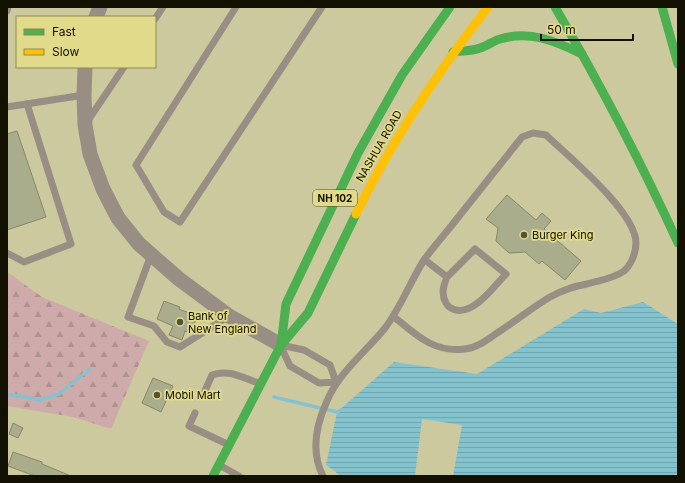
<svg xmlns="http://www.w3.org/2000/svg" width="685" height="483" font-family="Inter,sans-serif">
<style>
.forest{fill:url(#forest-firs)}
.water{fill:url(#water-rules)}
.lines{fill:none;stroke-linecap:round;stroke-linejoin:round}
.stream{stroke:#84c3ce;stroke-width:3.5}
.building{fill:#aaad8c;stroke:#868867}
.lane{stroke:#998e84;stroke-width:7}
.street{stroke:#998e84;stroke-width:15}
.fast{stroke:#4caf50;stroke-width:9}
.slow{stroke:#ffc107;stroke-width:9}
.poi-dot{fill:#535137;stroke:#e1da8a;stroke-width:1.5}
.labels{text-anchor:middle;stroke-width:3.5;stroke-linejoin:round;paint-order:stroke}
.shield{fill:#e1da8a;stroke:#504d29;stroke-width:1}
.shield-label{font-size:10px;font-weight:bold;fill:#121000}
.street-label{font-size:11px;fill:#121000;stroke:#e1da8a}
.poi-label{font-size:11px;fill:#121000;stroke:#e1da8a;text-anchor:start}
</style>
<defs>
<pattern id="forest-firs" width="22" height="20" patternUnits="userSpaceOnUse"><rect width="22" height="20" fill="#ceabaa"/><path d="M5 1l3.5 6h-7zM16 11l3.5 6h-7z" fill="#b09290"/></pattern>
<pattern id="water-rules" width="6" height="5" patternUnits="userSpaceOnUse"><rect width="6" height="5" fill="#84c3ce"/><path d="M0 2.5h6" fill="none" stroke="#71a6af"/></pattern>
</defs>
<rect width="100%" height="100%" fill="#cdc99e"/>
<!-- forest -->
<path class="forest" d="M7,272L42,297L149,341L111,429L73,417L7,406Z"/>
<!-- water -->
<path class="water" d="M643,302L678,324V476H453L462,425L422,419L415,476H341L326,465L337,412L394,362L477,374L584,309L601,313Z"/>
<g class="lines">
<!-- stream -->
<g class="stream">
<path d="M7,394L40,400L59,394L90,369"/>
<path d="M274,397L337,412L341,410"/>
</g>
</g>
<!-- building -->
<g class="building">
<path d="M17,131L46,217L7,230V134Z"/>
<path d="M507,195L536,220L542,213L551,221L544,229L581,261L565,280L542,261L539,264L525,252L509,253L496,241L498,228L486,219Z"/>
<path d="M164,301L180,307L179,309L197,316L191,333L185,331L182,340L169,335L173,326L157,319Z"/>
<path d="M153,378L173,386L161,412L142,403Z"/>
<path d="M13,423L23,428L18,438L9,434Z"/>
<path d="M13,452L42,462V464L71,476H35L8,466Z"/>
</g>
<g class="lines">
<!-- lane -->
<g class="lane">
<path d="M236,7L136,165L164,212L180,222L322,7"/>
<path d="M7,11L8,7"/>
<path d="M155,19L163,7"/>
<path d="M7,107L84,95"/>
<path d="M87,122L124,67"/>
<path d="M7,253L24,262L71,244L27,104"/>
<path d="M151,255L128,317L154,326L167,342L180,347L229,316"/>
<path d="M425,260L447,277C443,287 441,294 446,303C448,307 452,309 456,310C475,314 494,286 506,274L475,249L447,277"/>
<path d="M285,346L304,350L330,365L336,382"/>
<path d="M283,351L290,366L319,383L336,382"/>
<path d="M204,393L212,375C229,369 241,377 258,383"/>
<path d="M195,413L189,426L227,444"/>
<path d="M221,466L239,476"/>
<path d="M323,476C310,451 316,425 327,401C339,372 366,352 385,328C401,307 410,282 424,260C434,246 446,233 456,220C478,192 500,165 522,137L533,133L546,135C569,157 636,212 636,243C636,253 631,265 624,271C613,279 600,280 587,284C575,286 561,291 550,297C533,307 517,320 500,331C489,338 478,348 465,349C434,353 416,335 393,316"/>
</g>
<!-- street -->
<g class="street">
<path d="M96,17L100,7"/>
<path d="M85,67L84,95L85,125L90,154L103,189L118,218L139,244L179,279L229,316L281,345"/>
</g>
<!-- fast -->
<g class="fast">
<path d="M555,7C600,84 641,162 678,243"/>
<path d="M662,7L678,64"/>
<path d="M453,52C462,51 472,51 480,48C487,46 493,41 500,39C530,30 555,41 582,54"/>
<path d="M281,345L286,304L358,153L402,75L450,7"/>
<path d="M213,476L281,345L308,313L356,214"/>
</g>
<!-- slow -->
<path class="slow" d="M356,214C392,140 438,72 488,7"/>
</g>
<!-- markers -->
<g class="poi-dot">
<circle cx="524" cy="235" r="4"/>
<circle cx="180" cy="322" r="4"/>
<circle cx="157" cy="395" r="4"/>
</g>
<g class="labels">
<!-- shield labels -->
<rect class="shield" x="313" y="190" width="44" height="16" rx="3"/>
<g class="shield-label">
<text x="335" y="202">NH 102</text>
</g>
<!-- street labels -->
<g class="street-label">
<text transform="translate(379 146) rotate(-60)" y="4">NASHUA ROAD</text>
</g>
<!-- poi labels -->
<g class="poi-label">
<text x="532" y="239">Burger King</text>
<text x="188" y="320">Bank of<tspan x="188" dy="13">New England</tspan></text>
<text x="165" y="399">Mobil Mart</text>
</g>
</g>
<!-- border -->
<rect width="685" height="483" fill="none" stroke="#121000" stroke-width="16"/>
<!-- legend -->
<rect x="16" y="16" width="140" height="52" fill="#e1da8a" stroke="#8e8953"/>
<rect x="24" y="29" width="20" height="6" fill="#4caf50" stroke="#8e8953"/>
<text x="52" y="36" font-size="12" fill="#121000">Fast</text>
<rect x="24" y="49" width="20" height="6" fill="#ffc107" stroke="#8e8953"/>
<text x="52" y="56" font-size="12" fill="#121000">Slow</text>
<!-- scale -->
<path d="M541 34v6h92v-6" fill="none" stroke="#121000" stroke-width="2"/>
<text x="547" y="34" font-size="12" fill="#121000" stroke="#e1da8a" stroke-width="3" paint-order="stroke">50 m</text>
</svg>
